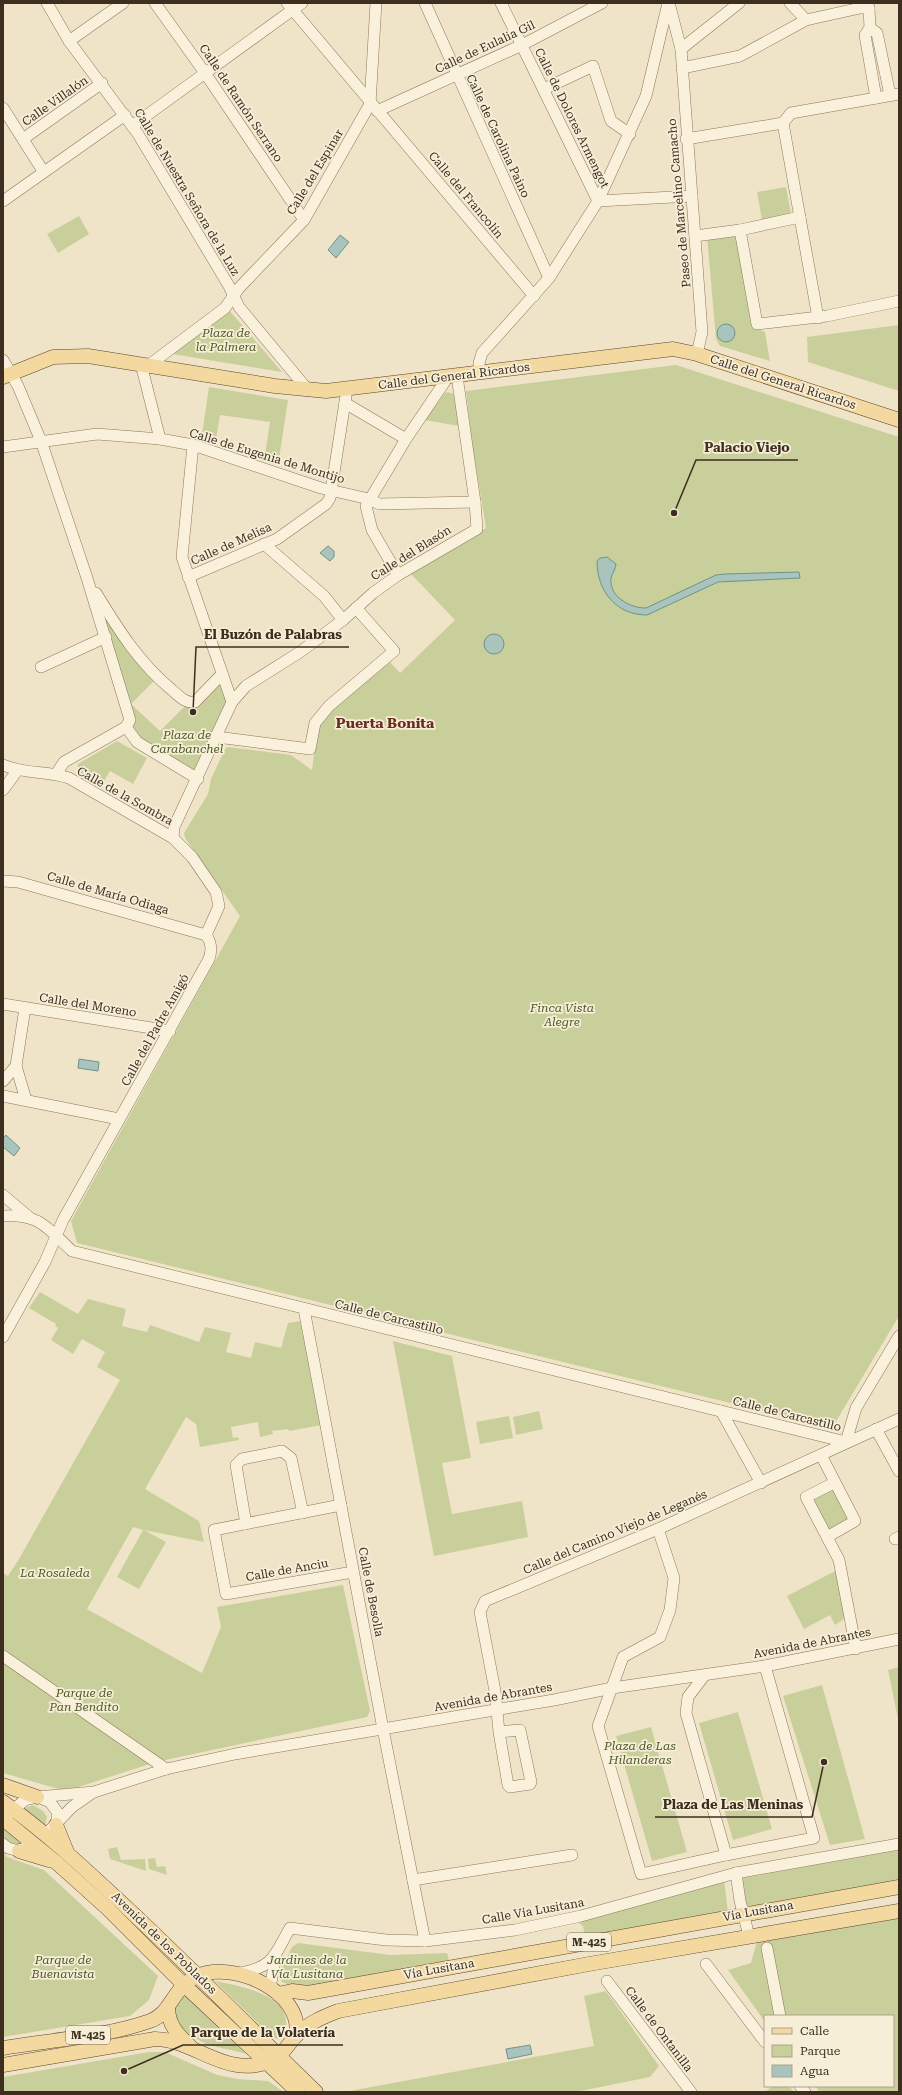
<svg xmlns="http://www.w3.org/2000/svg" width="902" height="2095" font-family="'Roboto Serif',serif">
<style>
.green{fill:#c9cf9b}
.water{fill:#a9c4bc;stroke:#6f938a}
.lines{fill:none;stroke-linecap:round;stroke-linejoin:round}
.minor-casing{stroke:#8d765c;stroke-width:12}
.major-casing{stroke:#5b4430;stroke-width:15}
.minor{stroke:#faf1dc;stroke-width:11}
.major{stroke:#f3d9a0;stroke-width:14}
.labels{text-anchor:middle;stroke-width:3.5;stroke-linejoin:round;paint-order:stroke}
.shield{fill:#f7eed8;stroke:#756857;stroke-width:1}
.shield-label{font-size:11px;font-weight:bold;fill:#3d2e20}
.street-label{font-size:12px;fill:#3d2e20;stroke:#f7eed8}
.park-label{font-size:12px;font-style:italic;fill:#4d5a26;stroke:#f7eed8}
.quarter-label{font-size:14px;font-weight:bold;fill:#6b2e1e;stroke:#f7eed8}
.leader{fill:none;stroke:#3d2e20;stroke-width:1.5}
.callout-dot{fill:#3d2e20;stroke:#f7eed8;stroke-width:1.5}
.callout-label{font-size:13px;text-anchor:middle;font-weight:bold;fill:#3d2e20;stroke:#f7eed8;stroke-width:3.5;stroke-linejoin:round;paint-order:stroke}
</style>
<rect width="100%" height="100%" fill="#f0e4c8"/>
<!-- green -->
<g class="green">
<path d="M786,187L792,219L763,225L757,192Z"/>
<path d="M79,216L89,234L58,253L47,234Z"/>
<path d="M738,231L755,328L765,332L770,361L720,346L716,339L707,236Z"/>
<path d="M229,310L282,372L172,354Z"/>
<path d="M899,325V391L808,362L807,337Z"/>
<path d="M676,365L899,437V1316L832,1428L77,1243L71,1221L240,916L185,838L184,833L208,794L211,779L225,749L228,747L291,755L312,770L317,729L330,709L390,662L400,673L455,620L411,574L486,528L473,449L466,391Z"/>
<path d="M209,387L288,400L278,465L264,461L270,422L220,415L215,445L201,441Z"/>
<path d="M448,392L455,395L459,426L425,420L445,393Z"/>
<path d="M99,603L157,678L131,704L160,731L186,705L220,680L229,703L198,779L128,729Z"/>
<path d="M117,741L147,758L133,784L110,771L101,786L78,773V764Z"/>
<path d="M40,1292L78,1314L88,1299L126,1309L122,1326L147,1332L150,1325L199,1342L205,1327L231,1333L226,1352L251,1358L255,1342L281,1348L288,1323L300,1321L322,1425L289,1431L288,1429L272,1431L273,1434L260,1437L258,1422L231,1427L233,1438L238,1437L239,1440L200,1447L196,1424L186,1417L145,1489L199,1521L204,1542L144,1530L166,1542L139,1589L117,1577L143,1530L133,1527L87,1609L202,1673L221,1627L217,1607L343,1585L370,1711L367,1717L156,1762L66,1791L3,1773V1573L8,1576L19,1559L120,1380L97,1367L105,1352L82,1339L73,1354L51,1340L58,1328L55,1326L56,1324L29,1308Z"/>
<path d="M393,1341L452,1356L471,1458L442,1463L452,1514L522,1501L528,1537L434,1556Z"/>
<path d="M539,1411L543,1429L516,1435L513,1417Z"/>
<path d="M509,1416L513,1438L480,1444L476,1422Z"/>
<path d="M834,1483L855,1521L827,1537L806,1497Z"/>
<path d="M841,1568L844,1619L835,1625L830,1615L804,1629L787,1596Z"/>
<path d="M899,1667V1724L888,1670Z"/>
<path d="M822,1685L865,1839L830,1845L783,1696Z"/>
<path d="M738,1712L772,1829L733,1840L699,1723Z"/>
<path d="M651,1727L687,1852L652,1861L616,1736Z"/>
<path d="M33,1805L43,1811L47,1817L45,1826L23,1809Z"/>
<path d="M3,1829L20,1842L15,1846L3,1840Z"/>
<path d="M117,1847L121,1860L145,1859L146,1871L110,1859L108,1849Z"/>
<path d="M899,1850V1882L744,1909L737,1879Z"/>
<path d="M3,1852L7,1857L44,1870L158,1976L149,2000L130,2016L3,2037Z"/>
<path d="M155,1858L157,1867L165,1866L167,1875L149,1869L148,1859Z"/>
<path d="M724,1880L728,1912L585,1938L583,1926L576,1921Z"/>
<path d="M899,1916V2092H820L815,2086H893V2016H765V2022L728,1970L751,1963L757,1941Z"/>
<path d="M298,1943L390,1955L447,1953L450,1964C412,1971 314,1996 282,1982L278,1975L292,1947Z"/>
<path d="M215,1981C235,1985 285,1993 286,2021C287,2030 284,2035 277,2039L272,2037Z"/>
<path d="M606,1991L659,2066L650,2077L576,2092H344L594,2046L584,1996Z"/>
<path d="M187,1996L248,2054L208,2045L193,2037L180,2027L173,2009L182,1997Z"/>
<path d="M149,2052H165L217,2075L238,2079L268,2081L284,2092H3V2077Z"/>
<path d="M773,2086H789L794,2092H765Z"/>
</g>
<!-- water -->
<g class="water">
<path d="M340,235L349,242L336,258L328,250Z"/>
<circle cx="726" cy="333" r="9"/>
<path d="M328,546L334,551V557L330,561L320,553Z"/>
<path d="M607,557L616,564C616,569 612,573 611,578C609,597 630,608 646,608L716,575L725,574L799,572L800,578L718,582L647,615C616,615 597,591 597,561L600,558Z"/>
<circle cx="494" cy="644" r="10"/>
<path d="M79,1059L99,1062L98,1071L78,1068Z"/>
<path d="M6,1135L20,1148L14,1156L3,1147V1139Z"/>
<path d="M530,2045L532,2054L508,2059L506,2049Z"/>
</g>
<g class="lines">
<defs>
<g id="minor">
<path d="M47,3L69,41L138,134L229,286L239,307L308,390"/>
<path d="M155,3L205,73L304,220"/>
<path d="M287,3L534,296"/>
<path d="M425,3L549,278"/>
<path d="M501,3L598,201L692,196"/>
<path d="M669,3L681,49L702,332L697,354"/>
<path d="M790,3L806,20"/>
<path d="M869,8L870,28L865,35L876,98"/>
<path d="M870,28L877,33L890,95"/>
<path d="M69,41L123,3"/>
<path d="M681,49L739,3"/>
<path d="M682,68L740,56L806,20L860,8H869"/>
<path d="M544,89L593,66L611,121L630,134"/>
<path d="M3,108L43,171"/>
<path d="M377,111L522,45L602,3"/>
<path d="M132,126L302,3"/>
<path d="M23,139L102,83"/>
<path d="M686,139L783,123"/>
<path d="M3,201L125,115"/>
<path d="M800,217L740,230L757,324L827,316L899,301"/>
<path d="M695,236L740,230"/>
<path d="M818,318L783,123L791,113L899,94"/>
<path d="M3,360L18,386L41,441L87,578L130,720L126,727L64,762L56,774"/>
<path d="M141,364L160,439"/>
<path d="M149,365L225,308L239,288L304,220L370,104L376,3"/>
<path d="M480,373L479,363L482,353L549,278L598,201L646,96L668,3"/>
<path d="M345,403L406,439"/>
<path d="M193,445L182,557L232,702"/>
<path d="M3,447L97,434L160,439L193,445L321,488L369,499L379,504L475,502"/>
<path d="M264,544L324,596L343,620"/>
<path d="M398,575L372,530L366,506L406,439L448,377"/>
<path d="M188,577L277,539L326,504L330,498L347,389"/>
<path d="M96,593C118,629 139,663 172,690C179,696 186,704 195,702L222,674"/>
<path d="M41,667L106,637"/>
<path d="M126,727L137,742L198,779"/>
<path d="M217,737L310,749L315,723L329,706L394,651L356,608"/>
<path d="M3,765C27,775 45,770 69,778L173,838L192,857L216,892L219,906L206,935"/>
<path d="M3,790L17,771"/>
<path d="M173,838L174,827L232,702L246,686L300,652L343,620L373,593L398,575L477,529L475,502L457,376"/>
<path d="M3,881L18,882L206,935"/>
<path d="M3,1004L170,1031"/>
<path d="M16,1066L26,1100"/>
<path d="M3,1081L16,1066L25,1008"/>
<path d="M3,1096L119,1119"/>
<path d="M3,1195L30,1218"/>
<path d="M3,1216C40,1213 48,1229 72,1251L846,1442L856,1408L899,1336"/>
<path d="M304,1309L383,1729L425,1941"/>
<path d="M3,1337L45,1262L63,1220L209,959C212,950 212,943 206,935"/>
<path d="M721,1411L761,1483"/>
<path d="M876,1429L899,1471"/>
<path d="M821,1455L855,1521L827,1537"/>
<path d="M834,1483L806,1497L839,1560L856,1649"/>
<path d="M341,1505L214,1530L226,1594L353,1572"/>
<path d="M246,1524L236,1465L242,1459L282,1451L291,1458L303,1513"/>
<path d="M658,1529L674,1578L670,1610L660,1637L623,1657L598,1726L641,1874L726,1855L814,1838L765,1666"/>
<path d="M895,1539L899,1537"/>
<path d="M3,1656L166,1769"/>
<path d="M704,1676L688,1697L686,1713L726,1855"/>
<path d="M499,1732L520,1730L531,1782L530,1784L510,1787L508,1785L499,1732L495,1691L480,1612L485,1601L658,1529L899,1419"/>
<path d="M38,1797L50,1802L58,1813L56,1825"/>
<path d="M8,1814L25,1800L37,1797L94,1792L166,1769L235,1754L554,1700L612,1688L765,1666L899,1639"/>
<path d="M50,1830L72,1807L92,1793"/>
<path d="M3,1844L8,1848L19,1851L26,1847"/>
<path d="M736,1873L740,1901L749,1936"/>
<path d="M413,1880L572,1855"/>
<path d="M767,1948L780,2016"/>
<path d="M706,1964L765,2042"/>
<path d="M240,1973C274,1967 274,1956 290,1928L386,1940L425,1941L515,1930L581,1916L736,1873L899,1844"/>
<path d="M607,1981L691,2092"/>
<path d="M271,1989V1982L276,1956"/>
<path d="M800,2086L805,2092"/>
</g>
<g id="major">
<path d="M3,377L53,357L88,356L275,386L326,391L673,349L697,354L899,420"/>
<path d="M3,1785L37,1797"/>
<path d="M3,1802C47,1833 86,1870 125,1906C190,1967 252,2030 316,2092"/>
<path d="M3,1819L58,1864L107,1908L183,1984L298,2092"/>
<path d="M56,1825L67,1852"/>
<path d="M19,1851L49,1860"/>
<path d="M278,1994L292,1991L308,1993L899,1887"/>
<path d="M168,2007C168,2025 178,2035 190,2046"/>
<path d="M3,2048C51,2040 104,2037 150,2021C171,2014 172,1988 197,1976C233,1960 304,1992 296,2035"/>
<path d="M3,2065L155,2039C195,2039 227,2081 273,2060C284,2054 289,2042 298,2034C310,2022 323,2017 338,2011L589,1964L899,1911"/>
</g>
</defs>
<!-- minor casing -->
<use href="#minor" class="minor-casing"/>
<!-- major casing -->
<use href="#major" class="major-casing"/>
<!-- minor -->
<use href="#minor" class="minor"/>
<!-- major -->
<use href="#major" class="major"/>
</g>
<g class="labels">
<!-- shield labels -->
<g class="shield">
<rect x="567" y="1933" width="44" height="18" rx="3"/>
<rect x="66" y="2026" width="44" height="18" rx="3"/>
</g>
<g class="shield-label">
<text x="589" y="1946">M-425</text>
<text x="88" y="2039">M-425</text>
</g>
<!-- street labels -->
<g class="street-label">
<text transform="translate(485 47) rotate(-25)" y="4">Calle de Eulalia Gil</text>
<text transform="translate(55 101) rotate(-35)" y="4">Calle Villalón</text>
<text transform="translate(241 103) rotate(56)" y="4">Calle de Ramón Serrano</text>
<text transform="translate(572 118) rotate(64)" y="4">Calle de Dolores Armengot</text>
<text transform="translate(498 136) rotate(65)" y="4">Calle de Carolina Paino</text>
<text transform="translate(315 172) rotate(-59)" y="4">Calle del Espinar</text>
<text transform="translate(187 192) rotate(59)" y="4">Calle de Nuestra Señora de la Luz</text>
<text transform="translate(466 195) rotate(50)" y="4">Calle del Francolín</text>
<text transform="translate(679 203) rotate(-95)" y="4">Paseo de Marcelino Camacho</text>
<text transform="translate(454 376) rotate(-7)" y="4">Calle del General Ricardos</text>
<text transform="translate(783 382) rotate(18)" y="4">Calle del General Ricardos</text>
<text transform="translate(267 456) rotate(17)" y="4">Calle de Eugenia de Montijo</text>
<text transform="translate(231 544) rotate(-24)" y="4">Calle de Melisa</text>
<text transform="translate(411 553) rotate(-32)" y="4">Calle del Blasón</text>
<text transform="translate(125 796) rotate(29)" y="4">Calle de la Sombra</text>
<text transform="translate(108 893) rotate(16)" y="4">Calle de María Odiaga</text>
<text transform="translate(88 1005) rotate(9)" y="4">Calle del Moreno</text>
<text transform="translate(155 1030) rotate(-61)" y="4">Calle del Padre Amigó</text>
<text transform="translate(389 1317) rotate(14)" y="4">Calle de Carcastillo</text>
<text transform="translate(787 1414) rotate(14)" y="4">Calle de Carcastillo</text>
<text transform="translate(615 1532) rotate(-23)" y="4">Calle del Camino Viejo de Leganés</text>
<text transform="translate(287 1570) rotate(-10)" y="4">Calle de Anciu</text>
<text transform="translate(371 1592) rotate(79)" y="4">Calle de Besolla</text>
<text transform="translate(812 1643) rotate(-11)" y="4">Avenida de Abrantes</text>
<text transform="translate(493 1697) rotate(-10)" y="4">Avenida de Abrantes</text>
<text transform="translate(533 1911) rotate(-10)" y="4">Calle Vía Lusitana</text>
<text transform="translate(758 1911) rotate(-10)" y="4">Vía Lusitana</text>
<text transform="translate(164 1943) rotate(44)" y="4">Avenida de los Poblados</text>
<text transform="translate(439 1969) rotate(-10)" y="4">Vía Lusitana</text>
<text transform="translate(659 2029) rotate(53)" y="4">Calle de Ontanilla</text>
</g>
<!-- park labels -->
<g class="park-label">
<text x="226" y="337">Plaza de<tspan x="226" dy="14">la Palmera</tspan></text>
<text x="187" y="739">Plaza de<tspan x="187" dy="14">Carabanchel</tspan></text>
<text x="562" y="1012">Finca Vista<tspan x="562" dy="14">Alegre</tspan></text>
<text x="55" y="1577">La Rosaleda</text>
<text x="84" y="1697">Parque de<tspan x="84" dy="14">Pan Bendito</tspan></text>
<text x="640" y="1750">Plaza de Las<tspan x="640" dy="14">Hilanderas</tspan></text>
<text x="63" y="1964">Parque de<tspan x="63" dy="14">Buenavista</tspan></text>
<text x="307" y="1964">Jardines de la<tspan x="307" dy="14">Vía Lusitana</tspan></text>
</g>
<!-- quarter labels -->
<g class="quarter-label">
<text x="385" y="728">Puerta Bonita</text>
</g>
</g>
<!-- callouts -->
<path class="leader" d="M674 513L696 460H798M193 712L196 647H349M824 1762L812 1817H655M124 2071L183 2045H343"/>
<g class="callout-dot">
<circle cx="674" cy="513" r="4"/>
<circle cx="193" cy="712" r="4"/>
<circle cx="824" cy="1762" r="4"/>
<circle cx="124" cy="2071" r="4"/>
</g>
<g class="callout-label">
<text x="747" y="452">Palacio Viejo</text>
<text x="273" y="639">El Buzón de Palabras</text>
<text x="733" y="1809">Plaza de Las Meninas</text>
<text x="263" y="2037">Parque de la Volatería</text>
</g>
<!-- border -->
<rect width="902" height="2095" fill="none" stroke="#3d2e20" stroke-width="8"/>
<!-- legend -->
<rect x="764" y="2015" width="130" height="72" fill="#f7eed8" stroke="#ada18e"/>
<rect x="772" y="2028" width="20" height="6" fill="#f3d9a0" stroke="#ada18e"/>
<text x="800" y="2035" font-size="12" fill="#3d2e20">Calle</text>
<rect x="772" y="2045" width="20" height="12" fill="#c9cf9b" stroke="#ada18e"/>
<text x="800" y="2055" font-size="12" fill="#3d2e20">Parque</text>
<rect x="772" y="2065" width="20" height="12" fill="#a9c4bc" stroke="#ada18e"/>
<text x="800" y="2075" font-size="12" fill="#3d2e20">Agua</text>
</svg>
